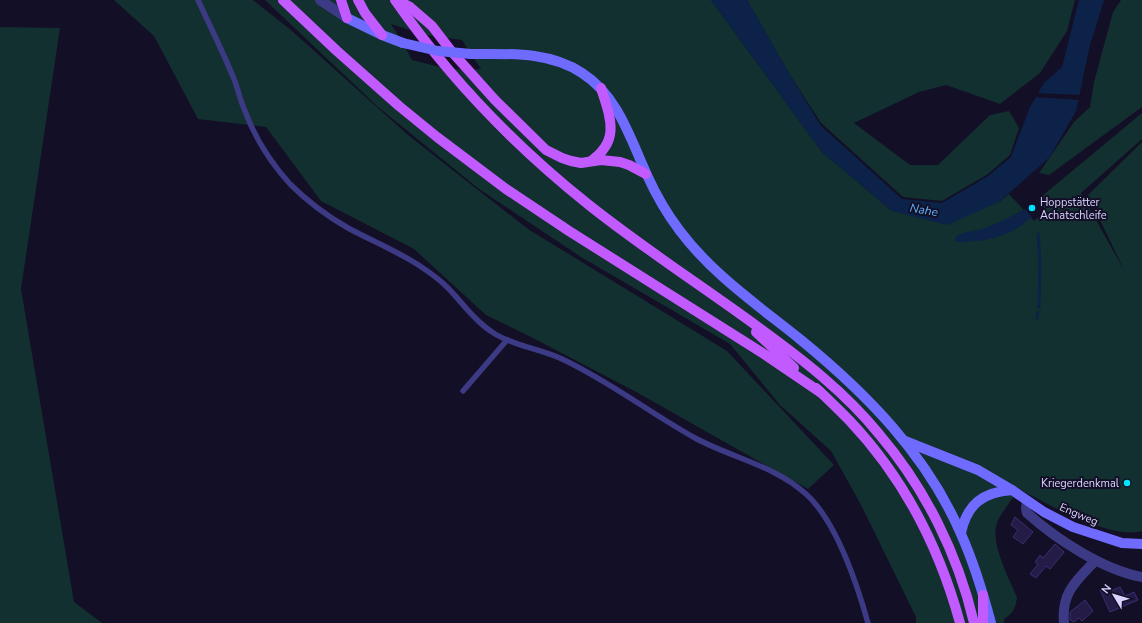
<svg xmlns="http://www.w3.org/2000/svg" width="1142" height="623" font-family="'Nunito Sans',sans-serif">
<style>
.green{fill:#12302f;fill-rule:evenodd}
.water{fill:#0c2248}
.pier{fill:#130f26}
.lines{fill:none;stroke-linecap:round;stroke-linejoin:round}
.stream{stroke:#0c2248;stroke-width:3}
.building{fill:#241b47;stroke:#3b2d73}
.lane{stroke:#3d3a85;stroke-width:5.5}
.street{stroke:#3d3a85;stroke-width:10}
.secondary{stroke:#6f6bff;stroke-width:10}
.primary{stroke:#c25bff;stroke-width:10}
.secondary-bridge{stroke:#6f6bff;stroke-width:10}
.poi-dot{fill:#00e5ff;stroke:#130f26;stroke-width:1.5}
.labels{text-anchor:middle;stroke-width:4;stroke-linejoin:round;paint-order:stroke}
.poi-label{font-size:11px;fill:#d9d4ff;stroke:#130f26;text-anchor:start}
.street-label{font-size:11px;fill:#d9d4ff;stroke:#130f26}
.water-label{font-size:12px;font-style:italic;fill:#62b6ff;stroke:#130f26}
</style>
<rect width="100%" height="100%" fill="#130f26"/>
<!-- green -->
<g class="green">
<path d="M114,0H253L292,31L408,135L528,229L727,351L834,465L808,489L638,393L533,338L486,315L414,249L321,201L266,127L198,119L154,36Z"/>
<path d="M265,0H711L822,152L892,211L999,202L1009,194L1034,221L1044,212L1042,196L1142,113V139L1081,193L1125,272L1088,195L1142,142V531C1110,540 1048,504 1019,489C1014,497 1000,514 997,523C990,543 1009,578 1017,597C1016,607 1013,614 1004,619V623H916V617L861,505L831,451L780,405L730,344L581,257L479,189L378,107ZM391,24L425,35L462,40L481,69C458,72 434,66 412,60L403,43Z"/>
<path d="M747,0H1075L1067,31L1040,73L1000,104L946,85L919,92L854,123L910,165H938L990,115L1009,111L1019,128L1010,155L988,174L942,201L903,197L821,123L790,75Z"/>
<path d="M1121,0H1142V107L1049,175L1039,173L1074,122L1090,107L1094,82L1113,12Z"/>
<path d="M0,27L60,28L21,289L74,602L102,623H0Z"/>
</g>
<!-- water -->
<g class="water">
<path d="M711,0H747L790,75L821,126L861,162L902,199L942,203L988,176L1011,157L1030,107L1044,83L1062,67L1079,0H1104L1090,45L1076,111L1050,157L999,202L947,225L892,211L822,152Z"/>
<path d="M1025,209L1032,217C1026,221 1021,227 1014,230C996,240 976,242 956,242L955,237C967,230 973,232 985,228C999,223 1012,216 1025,209Z"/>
</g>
<!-- pier -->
<path class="pier" d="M1036,93L1081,95L1080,100L1033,97Z"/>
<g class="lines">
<!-- stream -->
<g class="stream">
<path d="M1038,234L1040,263L1039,307"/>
<path d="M1037,318L1038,312"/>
</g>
</g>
<!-- building -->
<g class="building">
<path d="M1015,517L1033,532L1023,544L1013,537L1018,530L1011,525Z"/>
<path d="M1055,544L1064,552L1050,569L1046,566L1036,578L1030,574L1038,564L1035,562L1040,555L1043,558Z"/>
<path d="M1108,586L1110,591L1120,587L1125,596L1134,592L1138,600L1110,612L1100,590Z"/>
<path d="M1085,600L1093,611L1082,621L1079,618L1074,622L1070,620V612Z"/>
</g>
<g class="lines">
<!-- lane -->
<g class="lane">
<path d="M198,0C210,26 223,52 234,79C238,89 240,100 245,111C255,138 270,162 290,184C307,201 327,216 348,228C372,241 397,251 420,266C429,272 439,279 447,287C462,302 475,322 495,334C515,346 540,349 562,359C609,381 650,413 695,438C732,458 774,465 806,494C836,521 857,584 868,623"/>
<path d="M463,391L507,340"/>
</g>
<!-- street -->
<g class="street">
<path d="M320,0L347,18"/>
<path d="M1027,501L1026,509L1027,513C1056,539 1103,570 1142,577"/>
<path d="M1064,623C1061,593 1076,581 1095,561"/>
</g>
<!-- secondary -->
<g class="secondary">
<path d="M347,18L382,35L403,43"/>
<path d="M471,54C509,54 549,51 582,73C618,96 630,138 647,175C656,195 667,214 680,231C713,275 759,306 801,340C867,394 927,455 961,534C974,563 983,593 991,623"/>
<path d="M905,441L978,470L1012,490L1044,512L1073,527L1122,543L1142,544"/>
<path d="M961,533C967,504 983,492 1012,490"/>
</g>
<!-- primary -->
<g class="primary">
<path d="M283,0L337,51L399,106L437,137L506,189L569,231L764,354L820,392"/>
<path d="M341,0L347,18"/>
<path d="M358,0L365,13L382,35"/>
<path d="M395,0C449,78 515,146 589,205C643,248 702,286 758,327C802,359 845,392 879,434C925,488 958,554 974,623"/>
<path d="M397,0L410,7L432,26L452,52L495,100L546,150L562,158L571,161L581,163L601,160L620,162L629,165L646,174"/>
<path d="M591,161C621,140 610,117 601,88"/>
<path d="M756,332L794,368"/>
<path d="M816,388C827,398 838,409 849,420C904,478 939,546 960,623"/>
<path d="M983,623V595"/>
</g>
<!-- secondary-bridge -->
<path class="secondary-bridge" d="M403,43L438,51L471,54"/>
</g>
<!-- markers -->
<g class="poi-dot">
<circle cx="1032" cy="208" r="4"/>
<circle cx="1127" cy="483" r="4"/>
</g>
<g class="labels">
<!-- poi labels -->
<g class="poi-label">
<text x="1040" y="206">Hoppstätter<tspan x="1040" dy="13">Achatschleife</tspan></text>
<text x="1119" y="487" text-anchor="end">Kriegerdenkmal</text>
</g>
<!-- street labels -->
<g class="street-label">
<text transform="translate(1079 514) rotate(23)" y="4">Engweg</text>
</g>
<!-- water labels -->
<g class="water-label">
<text transform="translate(924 210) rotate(10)" y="4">Nahe</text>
</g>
</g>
<!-- north arrow -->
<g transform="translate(1114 595) rotate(308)" stroke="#130f26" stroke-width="3" paint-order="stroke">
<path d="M0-3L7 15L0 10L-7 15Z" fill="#d9d4ff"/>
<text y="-6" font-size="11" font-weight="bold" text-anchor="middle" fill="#d9d4ff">N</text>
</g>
</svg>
